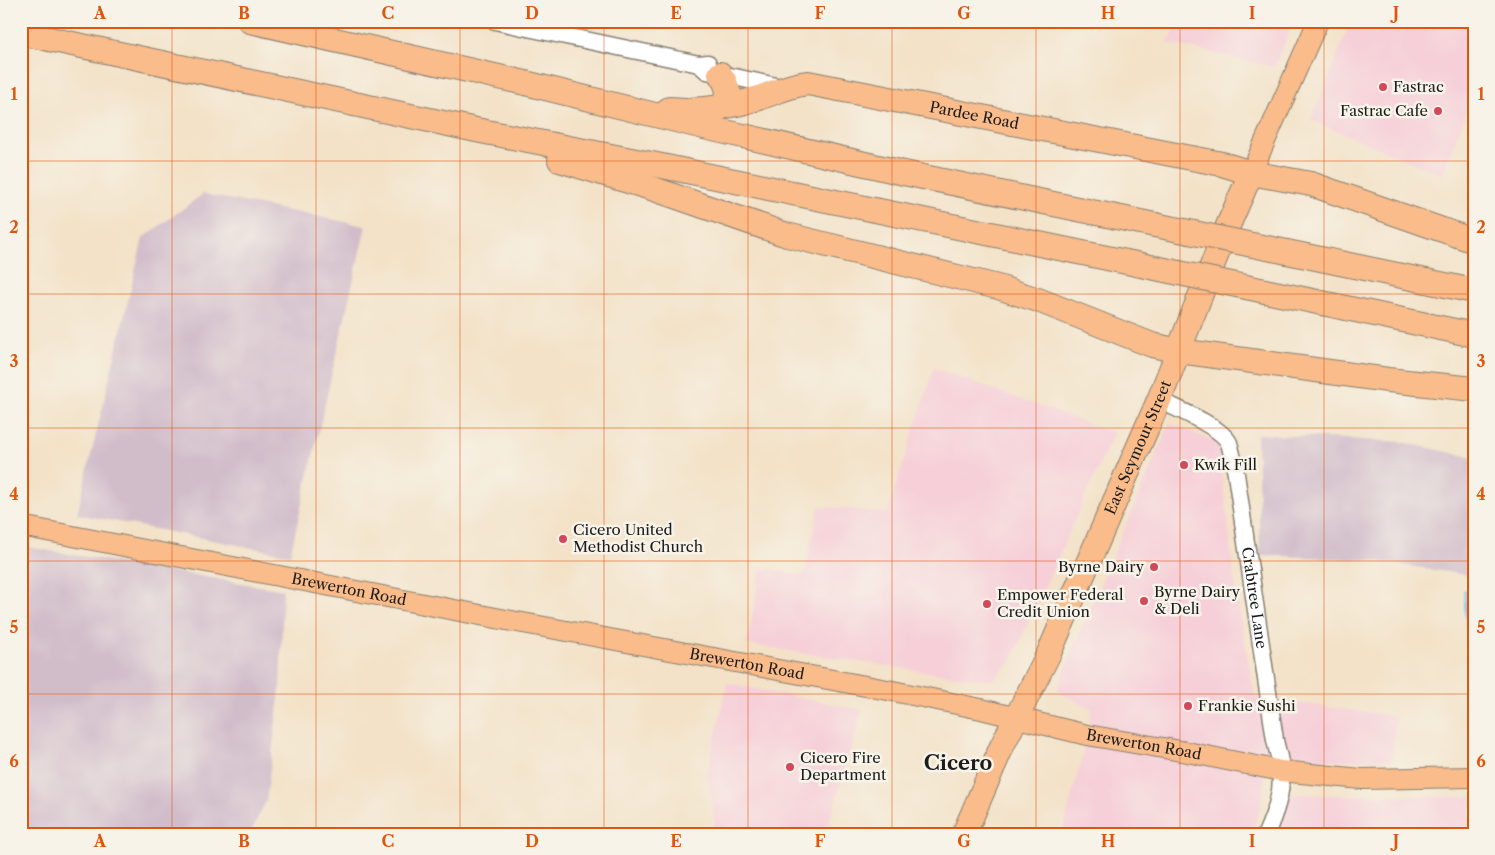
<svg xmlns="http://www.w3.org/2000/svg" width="1495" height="855" font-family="'Libre Caslon Text',serif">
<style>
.built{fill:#f6cfd8}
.industrial{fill:#d1bdca}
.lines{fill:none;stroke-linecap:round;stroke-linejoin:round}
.stream{stroke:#76b5ea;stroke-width:4}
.minor-casing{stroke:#887f72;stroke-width:19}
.major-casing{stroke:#887f72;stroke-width:22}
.highway-casing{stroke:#887f72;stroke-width:26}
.minor{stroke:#fff;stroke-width:16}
.major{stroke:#f9bc8a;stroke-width:20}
.highway{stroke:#f9bc8a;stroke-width:24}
.highway-bridge-casing{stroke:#887f72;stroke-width:26;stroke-linecap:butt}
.highway-bridge{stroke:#f9bc8a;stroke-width:24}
.grid{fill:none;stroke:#de560d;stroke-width:1;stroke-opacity:0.55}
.poi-dot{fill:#d1495b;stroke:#f7f3e8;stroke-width:2}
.labels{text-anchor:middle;stroke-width:5;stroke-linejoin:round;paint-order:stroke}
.poi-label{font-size:15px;fill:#1c1c1c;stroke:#f7f3e8;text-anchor:start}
.street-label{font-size:15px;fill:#1c1c1c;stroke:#f7f3e8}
.district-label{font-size:20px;font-weight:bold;fill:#1c1c1c;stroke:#f7f3e8}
.neatline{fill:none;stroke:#de560d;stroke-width:2}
.grid-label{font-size:16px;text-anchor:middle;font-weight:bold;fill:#de560d}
</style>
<rect width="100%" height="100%" fill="#f7f3e8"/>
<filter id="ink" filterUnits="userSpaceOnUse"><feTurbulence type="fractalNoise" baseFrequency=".02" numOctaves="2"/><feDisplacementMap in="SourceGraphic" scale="10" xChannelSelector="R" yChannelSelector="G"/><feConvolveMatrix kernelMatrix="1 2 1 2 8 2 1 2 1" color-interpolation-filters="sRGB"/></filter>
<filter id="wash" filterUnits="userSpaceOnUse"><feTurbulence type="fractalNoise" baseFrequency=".0096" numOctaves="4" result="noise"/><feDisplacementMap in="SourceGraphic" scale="20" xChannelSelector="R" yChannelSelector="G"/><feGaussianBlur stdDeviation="1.12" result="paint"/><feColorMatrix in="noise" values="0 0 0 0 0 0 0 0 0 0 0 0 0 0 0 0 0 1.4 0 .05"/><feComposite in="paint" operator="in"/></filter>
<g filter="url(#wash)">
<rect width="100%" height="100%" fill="#f3e2c8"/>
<!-- built -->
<g class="built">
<path d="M1181,21H1294L1274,67L1167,43Z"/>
<path d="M1351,21H1474V93L1442,175L1311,120Z"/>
<path d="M934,368L1114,433L1010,663L991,681L852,661L747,644L761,568L804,576L819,506L887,513Z"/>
<path d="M1170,423L1218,443L1237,600L1255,697L1395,716L1392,760H1301L1269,755L1260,808L1252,834H1062L1082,757L1092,709L1057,692L1075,643Z"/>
<path d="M727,683L862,710L826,834H713L715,824L707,774Z"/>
<path d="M1290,794L1472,797L1467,834H1275Z"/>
</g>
<!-- industrial -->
<g class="industrial">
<path d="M203,194L366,226L290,555L77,514L143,238Z"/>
<path d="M1257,434L1402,442L1474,458V576L1370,560L1260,555Z"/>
<path d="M21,546L283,590L280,690L266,801L250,834H21Z"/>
</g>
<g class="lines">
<!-- stream -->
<path class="stream" d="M1465,591L1472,692L1474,697"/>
</g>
</g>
<g filter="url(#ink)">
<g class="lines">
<defs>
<g id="minor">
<path d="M495,21L699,64L708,63"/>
<path d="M699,64L707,71L785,88"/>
<path id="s1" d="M1159,400C1175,408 1222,427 1229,443C1232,453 1234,464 1236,474L1275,740C1277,750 1281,761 1281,772C1282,795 1275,813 1266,834"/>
</g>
<g id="major">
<path d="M1251,173L1318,21"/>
<path id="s2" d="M21,526L501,619L893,691L981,709L1087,735L1187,752L1281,771L1361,779L1474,777"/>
</g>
<g id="highway">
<path d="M250,21L521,82L704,127L904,173L1155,225"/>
<path d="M21,33L481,131L657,165L1141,265"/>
<path d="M720,74L725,82L729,94L722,107"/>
<path id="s3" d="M669,109C699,112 730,107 759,98C776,92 789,85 808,83L1222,164L1251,173L1311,184L1474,241"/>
<path d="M560,160L651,188L787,235L998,287L1038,300L1152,345L1179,351L1388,380L1474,389"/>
<path d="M1287,252L1474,291"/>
<path d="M1265,291L1474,335"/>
<path id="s4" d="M964,834L1002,746L1049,653L1131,464L1159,400L1227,228L1251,173"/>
</g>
</defs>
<!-- minor casing -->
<use href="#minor" class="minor-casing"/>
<!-- major casing -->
<use href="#major" class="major-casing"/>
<!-- highway casing -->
<use href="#highway" class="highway-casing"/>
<!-- minor -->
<use href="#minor" class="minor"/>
<!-- major -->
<use href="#major" class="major"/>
<!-- highway -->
<use href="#highway" class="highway"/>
<defs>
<g id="highway-bridge">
<path d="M1155,225L1287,252"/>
<path d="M1141,265L1265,291"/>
</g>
</defs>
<!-- highway-bridge casing -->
<use href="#highway-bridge" class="highway-bridge-casing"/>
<!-- highway-bridge -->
<use href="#highway-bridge" class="highway-bridge"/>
</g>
</g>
<!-- grid -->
<path class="grid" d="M172,21V834M316,21V834M460,21V834M604,21V834M748,21V834M892,21V834M1036,21V834M1180,21V834M1324,21V834M21,161H1474M21,294H1474M21,428H1474M21,561H1474M21,694H1474"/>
<!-- markers -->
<g class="poi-dot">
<circle cx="1383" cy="87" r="5"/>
<circle cx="1438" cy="111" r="5"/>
<circle cx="1184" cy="465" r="5"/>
<circle cx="563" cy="539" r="5"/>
<circle cx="1154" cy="567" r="5"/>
<circle cx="1144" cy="601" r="5"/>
<circle cx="987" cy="604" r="5"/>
<circle cx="1188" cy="706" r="5"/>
<circle cx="790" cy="767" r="5"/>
</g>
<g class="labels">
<!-- poi labels -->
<g class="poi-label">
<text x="1393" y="92">Fastrac</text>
<text x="1428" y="116" text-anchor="end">Fastrac Cafe</text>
<text x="1194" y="470">Kwik Fill</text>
<text x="573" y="535">Cicero United<tspan x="573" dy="17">Methodist Church</tspan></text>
<text x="1144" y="572" text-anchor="end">Byrne Dairy</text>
<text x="1154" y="597">Byrne Dairy<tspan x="1154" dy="17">&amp; Deli</tspan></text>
<text x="997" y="600">Empower Federal<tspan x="997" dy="17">Credit Union</tspan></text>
<text x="1198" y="711">Frankie Sushi</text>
<text x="800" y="763">Cicero Fire<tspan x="800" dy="17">Department</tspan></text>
</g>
<!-- street labels -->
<g class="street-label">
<text dy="5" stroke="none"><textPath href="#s3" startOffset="312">Pardee Road</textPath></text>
<text dy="5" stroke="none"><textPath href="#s4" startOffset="424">East Seymour Street</textPath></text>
<text dy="5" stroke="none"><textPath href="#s2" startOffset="334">Brewerton Road</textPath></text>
<text dy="5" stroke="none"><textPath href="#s1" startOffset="240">Crabtree Lane</textPath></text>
<text dy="5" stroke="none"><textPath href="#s2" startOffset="739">Brewerton Road</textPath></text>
<text dy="5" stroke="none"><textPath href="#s2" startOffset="1144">Brewerton Road</textPath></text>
</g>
<!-- district labels -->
<g class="district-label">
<text x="958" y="770">Cicero</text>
</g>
</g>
<!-- margin -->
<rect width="1495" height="855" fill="none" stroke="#f7f3e8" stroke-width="55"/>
<rect x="28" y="28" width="1440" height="800" class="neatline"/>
<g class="grid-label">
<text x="100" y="19">A</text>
<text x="244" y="19">B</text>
<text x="388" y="19">C</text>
<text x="532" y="19">D</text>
<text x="676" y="19">E</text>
<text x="820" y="19">F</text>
<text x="964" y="19">G</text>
<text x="1108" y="19">H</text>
<text x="1252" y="19">I</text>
<text x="1396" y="19">J</text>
<text x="14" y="100">1</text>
<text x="1481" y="100">1</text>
<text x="14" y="233">2</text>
<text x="1481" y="233">2</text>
<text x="14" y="367">3</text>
<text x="1481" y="367">3</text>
<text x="14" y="500">4</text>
<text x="1481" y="500">4</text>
<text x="14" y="633">5</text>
<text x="1481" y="633">5</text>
<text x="14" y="767">6</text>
<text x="1481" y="767">6</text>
<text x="100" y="847">A</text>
<text x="244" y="847">B</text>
<text x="388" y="847">C</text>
<text x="532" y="847">D</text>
<text x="676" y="847">E</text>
<text x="820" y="847">F</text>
<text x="964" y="847">G</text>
<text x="1108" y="847">H</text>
<text x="1252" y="847">I</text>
<text x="1396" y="847">J</text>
</g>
</svg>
